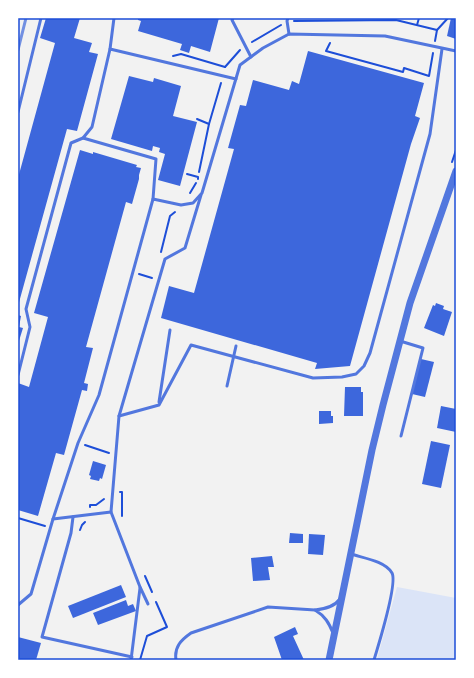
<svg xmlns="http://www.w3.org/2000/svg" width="474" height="678" font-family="'IBM Plex Serif',serif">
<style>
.green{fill:#dbe4f7}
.building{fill:#3d67dc}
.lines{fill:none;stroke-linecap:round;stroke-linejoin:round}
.path{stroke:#1d4ed8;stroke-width:2}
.service{stroke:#5277de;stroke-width:3}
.tertiary{stroke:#5277de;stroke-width:7}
.rail{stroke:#7290e2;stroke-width:3}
.neatline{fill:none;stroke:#1d4ed8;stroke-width:1.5}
</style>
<rect width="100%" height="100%" fill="#f2f2f2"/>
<!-- green -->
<path class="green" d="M397,587L456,598V660L377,659Z"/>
<!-- building -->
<g class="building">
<path d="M46,18H80L74,38L92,43L89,52L98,54L77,131L67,129L18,306V178L55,43L40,38Z"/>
<path d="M138,18H219L210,52L191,46L189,53L180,50L182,44L138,31L141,21L138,20Z"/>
<path d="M451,18L456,20V39L447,36Z"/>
<path d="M308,51L424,83L415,116L420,118L411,144L350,366L315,369L317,363L161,318L169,286L194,293L234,149L228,148L240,105L246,106L253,80L289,90L292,81L299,84Z"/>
<path d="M129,76L153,82L154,78L181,86L173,116L197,122L180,186L158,180L165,154L159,152L160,148L153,146L152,151L111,139Z"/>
<path d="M80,150L93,154V152L137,165L136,167L141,168L139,175V179L132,204L126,202L86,347L93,348L84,383L88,384L87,391L82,390L64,455L56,453L38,516L18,510V383L29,387L48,317L34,313Z"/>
<path d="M436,303L444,306L443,309L452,312L444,336L424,328L433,305L435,306Z"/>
<path d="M18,315L21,316L19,327L23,328L18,344Z"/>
<path d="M421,359L434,362L425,397L412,394Z"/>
<path d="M345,387H361V392H363V416H344Z"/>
<path d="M441,406L456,409V432L437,428Z"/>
<path d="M319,411H331V416H333V423L319,424Z"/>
<path d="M431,441L450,445L441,488L422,484Z"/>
<path d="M93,461L106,465L102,479L100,478L99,481L90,479L91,476L89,475Z"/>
<path d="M290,533L303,534V543H289Z"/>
<path d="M309,534L325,535L323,555L308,554Z"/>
<path d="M272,556L274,567H268L270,580L253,581L251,558Z"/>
<path d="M121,585L126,597L73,618L68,606Z"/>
<path d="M126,600L128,606L133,604L136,611L98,625L93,613Z"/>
<path d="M295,627L298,634L293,636L304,660H282L274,637Z"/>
<path d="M18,637L41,643L36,660H18Z"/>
</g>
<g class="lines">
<!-- path -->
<g class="path">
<path d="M455,18H456"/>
<path d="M294,21L396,20L437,30L448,18"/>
<path d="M417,25L419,18"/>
<path d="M435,41L437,30"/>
<path d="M252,42L281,25"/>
<path d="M330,43L326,51L403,72L404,68L429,76L433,53"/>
<path d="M173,56L181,54L225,67"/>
<path d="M225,67L240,50"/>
<path d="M197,119L209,124L199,172"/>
<path d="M209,124L221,83"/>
<path d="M452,162L456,150"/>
<path d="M187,174L198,177V179"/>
<path d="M190,193L196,183"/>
<path d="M161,252L170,216L175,212"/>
<path d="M139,274L152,278"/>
<path d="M85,445L109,453"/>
<path d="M120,492H122V516"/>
<path d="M90,507V505H96L104,499"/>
<path d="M18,518L45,526"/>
<path d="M80,530L82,525L85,522"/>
<path d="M145,576L152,592"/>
<path d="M140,660L147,636L167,627L156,602"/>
</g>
<!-- service -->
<g class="service">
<path d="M233,18L232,20L251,57"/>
<path d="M288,18L287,21L289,34"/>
<path d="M110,49L114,18"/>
<path d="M18,112L41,18"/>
<path d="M83,138L156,159L153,199"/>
<path d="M400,341L423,348L401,436"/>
<path d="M18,375L30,327L26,309L71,143L83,138L92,127L110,49L236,79"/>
<path d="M227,386L236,346"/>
<path d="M159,402L170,330"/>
<path d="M119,416L159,405L191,345L313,378L342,377L356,374L364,366L370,353L430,134L442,49"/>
<path d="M111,512L119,416L165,259L185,248L201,195"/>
<path d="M73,517L71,533L42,637L132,657"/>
<path d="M53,519L111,512L140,587L148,604"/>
<path d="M351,554C363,558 385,561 392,573C398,584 378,646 374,660"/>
<path d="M18,605L31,594L53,519L78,443L99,395L153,199L181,205L193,203L202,193L240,65L263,48L289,34L385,36L456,51"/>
<path d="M333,633C329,623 325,616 315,610C325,609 334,607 340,599"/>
<path d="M131,660L140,588"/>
<path d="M176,660C174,647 181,640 191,633L268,607L315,610"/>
</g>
<!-- tertiary -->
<path class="tertiary" d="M329,660L372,450L383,405L410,303L456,171"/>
<!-- rail -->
<path class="rail" d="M18,50L26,18"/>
</g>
<!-- border -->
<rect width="474" height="678" fill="none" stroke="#ffffff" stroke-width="38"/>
<rect x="19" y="19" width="436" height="640" class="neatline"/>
</svg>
